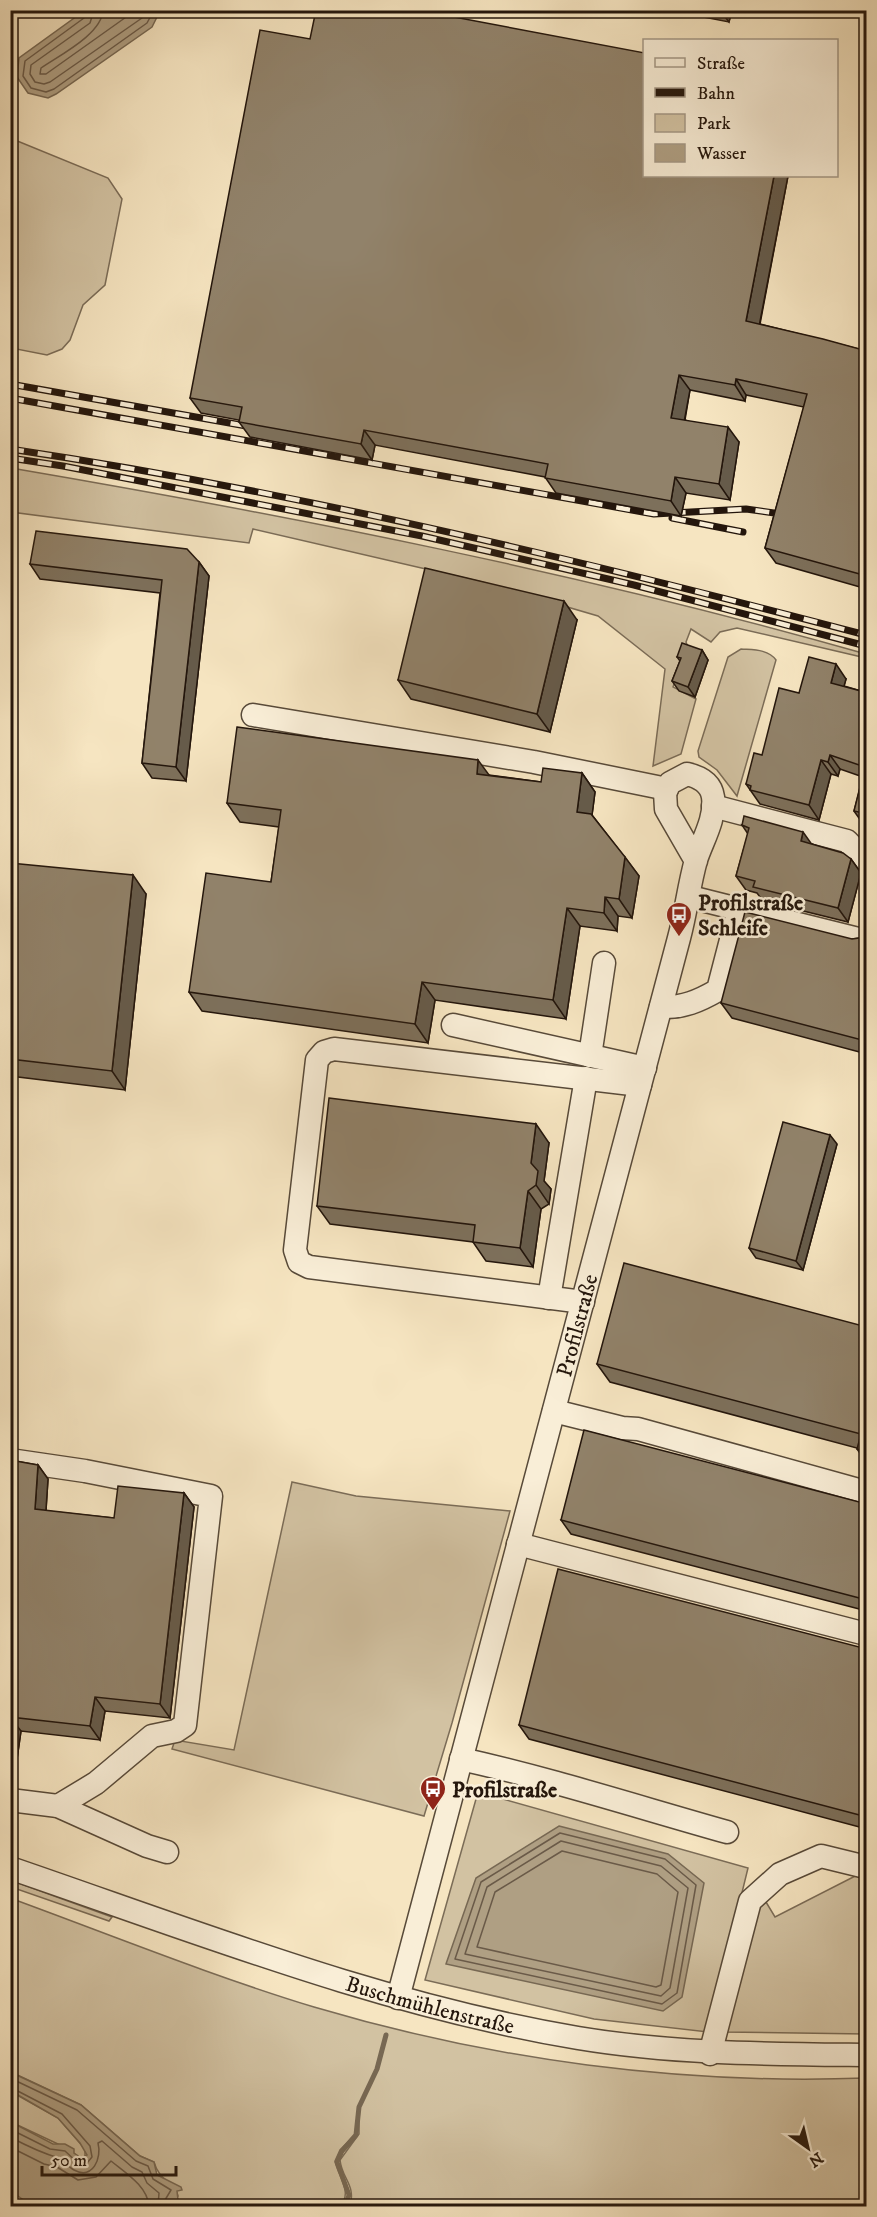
<svg xmlns="http://www.w3.org/2000/svg" width="877" height="2217" font-family="'IM FELL DW Pica',serif">
<style>
.green{fill:#d2c2a2;stroke:#7b6c57;stroke-width:1.5}
.water{fill:#af9f83;stroke:#776853;stroke-width:1.5}
.lines{fill:none;stroke-linecap:round;stroke-linejoin:round}
.shore{stroke:#6a5a48;stroke-width:1.5}
.stream{stroke:#776853;stroke-width:5}
.minor-casing{stroke:#584a39;stroke-width:25}
.minor{stroke:#f9eed7;stroke-width:22}
.rail-casing{stroke:#24160c;stroke-width:7}
.rail{stroke:#f9eed7;stroke-width:4.5;stroke-dasharray:14;stroke-linecap:butt}
.wall{fill:#7d705b;stroke:#24160c;stroke-width:1.5}
.shaded-wall{fill:#665b4a;stroke:#24160c;stroke-width:1.5}
.building{fill:#91826a;stroke:#24160c;stroke-width:1.5}
.labels{text-anchor:middle;stroke-width:5;stroke-linejoin:round;paint-order:stroke}
.poi-label{font-size:22px;font-weight:bold;fill:#24160c;stroke:#f9eed7;text-anchor:start}
.street-label{font-size:22px;fill:#24160c;stroke:#f9eed7}
</style>
<rect width="100%" height="100%" fill="#f6e5c1"/>
<filter id="stains"><feTurbulence type="fractalNoise" baseFrequency=".00333" numOctaves="4"/><feColorMatrix values="0 0 0 0 .2 0 0 0 0 .09 0 0 0 0 .02 0 0 0 .5 -.17"/></filter>
<radialGradient id="worn" r=".72"><stop offset=".6" stop-color="#630" stop-opacity="0"/><stop offset="1" stop-color="#630" stop-opacity=".3"/></radialGradient>
<!-- green -->
<g class="green">
<path d="M10,138L108,178L122,199L105,285L83,305L70,340L62,349L47,355L11,348Z"/>
<path d="M11,468C298,517 586,574 866,654V658L737,628L720,632L711,642L691,629L686,642L688,647L673,687L696,699L681,754L653,766L665,669L598,616L482,582L253,529L249,543L11,512Z"/>
<path d="M741,649C753,650 768,649 776,660L737,796L717,770L699,757L698,751L728,657Z"/>
<path d="M292,1482L356,1496L510,1511L452,1723L424,1816L172,1749L175,1740L234,1750Z"/>
<path d="M478,1792L748,1868L708,2032L594,2019L425,1980Z"/>
<path d="M865,1871L866,2034L724,2032L758,1909L766,1902L775,1917Z"/>
<path d="M10,1880L112,1917L109,1921L11,1887Z"/>
<path d="M10,1898C111,1935 212,1976 314,2007C492,2060 681,2085 866,2078V2206H350C356,2185 342,2179 340,2160L359,2134V2113L355,2135L340,2150L335,2161C338,2176 354,2195 339,2206H175L169,2201L178,2196C175,2183 159,2181 154,2162L140,2156L81,2105L11,2072Z"/>
<path d="M10,2091L58,2118L85,2149V2158H81L60,2145L11,2122Z"/>
</g>
<!-- water -->
<g class="water">
<path d="M84,11H160L152,27L56,94L48,98L28,93L17,77L19,58Z"/>
<path d="M559,1826L668,1854L704,1883L682,1997L663,2011L446,1964L476,1878Z"/>
<path d="M10,2072L81,2105L140,2156L154,2162L157,2175L181,2187L182,2190L177,2191L178,2200L169,2201L175,2206H32L11,2191V2122L53,2144H65L74,2149V2153L81,2158L87,2155L80,2143L58,2118L11,2091Z"/>
</g>
<g class="lines">
<!-- shore -->
<g class="shore">
<path d="M87,10L84,18L25,61L23,76L31,88L46,92L54,89L147,23L154,10"/>
<path d="M94,10L90,23L31,65L30,74L35,82L44,84L50,82L142,18L146,10"/>
<path d="M103,10C102,34 60,55 41,68L40,74H46L136,10"/>
<path d="M560,1833L665,1859L696,1885L677,1993L662,2004L455,1959L481,1882Z"/>
<path d="M561,1841L661,1866L688,1888L670,1988L661,1996L465,1954L487,1887Z"/>
<path d="M562,1851L657,1874L678,1892L661,1985L656,1987L477,1947L495,1892Z"/>
<path d="M10,2078L77,2110L136,2161L148,2166L153,2179L171,2190L165,2200L166,2206"/>
<path d="M10,2087L62,2114L90,2146L92,2157L87,2163L79,2164L65,2151L50,2149L10,2129"/>
<path d="M10,2137C27,2146 41,2153 59,2158C64,2160 68,2167 74,2170C93,2180 102,2158 98,2143L102,2141L132,2167L142,2172L147,2183L159,2193L158,2206"/>
<path d="M10,2147L44,2164L57,2167L78,2180L96,2177L111,2161C127,2174 147,2186 149,2206"/>
</g>
<!-- stream -->
<path class="stream" d="M345,2206L349,2195L337,2162L342,2151L356,2135L359,2107L377,2069L386,2035"/>
<defs>
<g id="minor">
<path d="M253,715L534,762L667,789"/>
<path d="M713,806L847,841L866,861"/>
<path d="M690,897L866,941"/>
<path d="M661,1007C683,1008 699,1001 718,990L739,909"/>
<path d="M453,1025L645,1068"/>
<path d="M590,1056L604,963"/>
<path d="M549,1298L586,1078"/>
<path d="M583,1302L309,1267L299,1262L295,1250L317,1060L324,1052L334,1049L640,1085"/>
<path d="M554,1411L622,1428L638,1429L866,1492"/>
<path d="M10,1460L85,1471L211,1496L185,1725L176,1731L152,1736L96,1783L58,1806"/>
<path d="M518,1544L866,1634"/>
<path d="M461,1759C551,1779 638,1807 727,1832"/>
<path d="M10,1800L58,1806L147,1846L167,1852"/>
<path id="s1" d="M10,1868C197,1932 382,2005 578,2038C674,2054 770,2054 866,2055"/>
<path id="s2" d="M398,1998L679,938C686,912 689,885 696,860C702,841 716,819 713,797C711,783 700,777 687,774L670,783L665,792L666,809L696,861"/>
<path d="M710,2054L750,1901L780,1874L821,1856L866,1867"/>
</g>
</defs>
<!-- minor casing -->
<use href="#minor" class="minor-casing"/>
<!-- minor -->
<use href="#minor" class="minor"/>
<defs>
<g id="rail">
<path d="M10,384L252,427"/>
<path d="M10,398L654,514L746,509L788,515"/>
<path d="M10,449C299,492 584,561 866,635"/>
<path d="M10,458L63,466L422,536L634,585L866,646"/>
<path d="M672,518L743,532"/>
</g>
</defs>
<!-- rail casing -->
<use href="#rail" class="rail-casing"/>
<!-- rail -->
<use href="#rail" class="rail"/>
</g>
<!-- wall -->
<g class="wall">
<path d="M667,10H732L729,22Z"/>
<path d="M645,176H788L760,324L867,351V589L776,563L765,548L804,407L746,395L745,401L690,390L685,420L739,442L730,500L686,493L681,516L556,493L545,477L375,445L372,460L250,437L239,422V420L201,413L190,398Z"/>
<path d="M199,562L209,576L186,781L152,778L142,763L160,593L40,579L30,564Z"/>
<path d="M577,620L550,732L411,699L398,680Z"/>
<path d="M702,650L708,660L695,697L679,691L672,681L680,661L677,657Z"/>
<path d="M867,668V826L864,825L854,811L863,777L840,769L838,776L831,774L819,820L760,804L746,784L799,693L846,679L844,686L861,691Z"/>
<path d="M582,773L595,792L592,815L639,876L632,918L618,916L617,931L580,926L566,1019L435,1000L428,1043L202,1011L189,992L271,882L279,827L240,822L227,803L489,775L541,782Z"/>
<path d="M742,825L812,844L851,859L861,873L848,922L763,901L757,893L746,890L736,876L748,834Z"/>
<path d="M10,863L146,894L125,1090L10,1076Z"/>
<path d="M867,937V1054L732,1018L721,1003L852,939Z"/>
<path d="M549,1143L544,1181L551,1189L549,1204L541,1209L533,1267L486,1261L473,1242L330,1224L317,1206Z"/>
<path d="M837,1144L803,1270L756,1258L749,1248Z"/>
<path d="M867,1327V1463L857,1449V1448L610,1382L597,1364Z"/>
<path d="M10,1460L38,1465L48,1479L46,1511L114,1518L184,1493L194,1507L170,1718L105,1711L100,1740L21,1731L14,1780L10,1779Z"/>
<path d="M867,1504V1611L571,1534L561,1520Z"/>
<path d="M867,1649V1829L529,1739L519,1725Z"/>
</g>
<!-- shaded-wall -->
<g class="shaded-wall">
<path d="M724,10H732L729,22L723,14Z"/>
<path d="M774,176H788L757,337L746,321Z"/>
<path d="M679,375L690,390L682,433L671,418Z"/>
<path d="M736,379L746,395L745,401L735,385Z"/>
<path d="M728,427L739,442L730,500L719,484Z"/>
<path d="M364,430L375,445L372,460L361,444Z"/>
<path d="M675,477L686,493L681,516L671,501Z"/>
<path d="M199,562L209,576L186,781L176,767Z"/>
<path d="M564,601L577,620L550,732L537,714Z"/>
<path d="M702,650L708,660L695,697L688,687Z"/>
<path d="M836,664L846,679L841,697L831,683Z"/>
<path d="M830,755L840,769L838,776L828,762Z"/>
<path d="M478,760L492,779L477,774Z"/>
<path d="M821,760L831,774L819,820L809,805Z"/>
<path d="M582,773L595,792L590,831L577,812Z"/>
<path d="M803,832L813,846L801,841Z"/>
<path d="M625,857L639,876L632,918L619,899Z"/>
<path d="M851,859L861,873L848,922L838,908Z"/>
<path d="M133,875L146,894L125,1090L112,1071Z"/>
<path d="M605,897L618,916L617,931L604,913Z"/>
<path d="M567,908L580,926L566,1019L553,1000Z"/>
<path d="M867,939V970L860,961Z"/>
<path d="M422,982L435,1000L428,1043L415,1024Z"/>
<path d="M536,1124L549,1143L544,1181L551,1189L549,1204L536,1185L531,1163Z"/>
<path d="M830,1135L837,1144L803,1270L796,1261Z"/>
<path d="M528,1191L541,1209L533,1267L520,1248Z"/>
<path d="M38,1465L48,1479L45,1524L35,1509Z"/>
<path d="M184,1493L194,1507L170,1718L160,1704Z"/>
<path d="M95,1697L105,1711L100,1740L90,1726Z"/>
<path d="M10,1717L21,1731L14,1780L10,1774Z"/>
</g>
<!-- building -->
<g class="building">
<path d="M316,10H417L645,53V176H774L746,321L823,339L867,351V576L765,548L807,394L736,379L735,385L679,375L671,418L728,427L719,484L675,477L671,501L545,478L548,464L364,430L361,444L239,422L242,407L190,398L260,30L310,39Z"/>
<path d="M706,10H724L723,14Z"/>
<path d="M36,531L187,549L199,562L176,767L142,763L162,580L30,564Z"/>
<path d="M425,568L564,601L537,714L398,680Z"/>
<path d="M682,643L702,650L688,687L672,681L681,658L677,657Z"/>
<path d="M809,657L836,664L831,683L861,691L867,668V814L854,811L865,767L830,755L828,762L821,760L809,805L750,790L751,786L746,784L754,753L762,755L779,688L799,693Z"/>
<path d="M237,727L478,760L477,774L541,782L543,768L582,773L577,812L591,814L625,857L619,899L605,897L604,913L567,908L553,1000L422,982L415,1024L189,992L206,873L271,882L281,810L227,803Z"/>
<path d="M744,816L803,832L801,841L843,853L851,859L838,908L753,887L755,881L736,876L749,828L742,825Z"/>
<path d="M10,863L133,875L112,1071L10,1059Z"/>
<path d="M745,912L852,939L867,937L860,961L867,963V1047H865L866,1041L721,1003Z"/>
<path d="M329,1098L536,1124L531,1163L538,1171L536,1185L528,1191L520,1248L473,1242L475,1225L317,1206Z"/>
<path d="M783,1122L830,1135L796,1261L749,1248Z"/>
<path d="M624,1263L867,1327V1452L857,1449L861,1434L597,1364Z"/>
<path d="M584,1430L867,1504V1600L561,1520Z"/>
<path d="M10,1460L38,1465L35,1509L114,1518L118,1486L184,1493L160,1704L95,1697L90,1726L10,1717Z"/>
<path d="M558,1569L867,1649V1817L519,1725Z"/>
</g>
<!-- icons -->
<defs>
<symbol id="bus-pin" viewBox="-11 -11 22 30"><path d="M0 17L-7.5 6A9.5 9.5 0 1 1 7.5 6Z" fill="#8f2418" stroke="#f9eed7"/><path d="M-5-6H5V4H4V6H2V4H-2V6H-4V4H-5ZM-3.5-4V0h7V-4ZM-3.5 1.2v1.5H-2V1.2ZM2 1.2v1.5H3.5V1.2Z" fill="#fff"/></symbol>
</defs>
<g fill-rule="evenodd">
<use href="#bus-pin" x="664" y="900" width="30" height="40"/>
<use href="#bus-pin" x="418" y="1774" width="30" height="40"/>
</g>
<g class="labels">
<!-- poi labels -->
<g class="poi-label">
<text x="698" y="910">Profilstraße<tspan x="698" dy="25">Schleife</tspan></text>
<text x="452" y="1797">Profilstraße</text>
</g>
<!-- street labels -->
<g class="street-label">
<text dy="8" stroke="none"><textPath href="#s2" startOffset="696">Profilstraße</textPath></text>
<text dy="8" stroke="none"><textPath href="#s1" startOffset="442">Buschmühlenstraße</textPath></text>
</g>
</g>
<!-- margin -->
<rect width="877" height="2217" fill="none" stroke="#f6e5c1" stroke-width="36"/>
<rect x="12" y="12" width="853" height="2193" fill="none" stroke="#24160c" stroke-width="3"/>
<rect x="18" y="18" width="841" height="2181" fill="none" stroke="#24160c" stroke-width="1.5"/>
<!-- legend -->
<rect x="643" y="39" width="195" height="138" fill="#f9eed7" stroke="#a49886" stroke-width="1.5"/>
<rect x="655" y="58" width="30" height="9" fill="#f9eed7" stroke="#a49886" stroke-width="1.5"/>
<text x="697" y="69" font-size="18" fill="#24160c">Straße</text>
<rect x="655" y="88" width="30" height="9" fill="#24160c" stroke="#a49886" stroke-width="1.5"/>
<text x="697" y="99" font-size="18" fill="#24160c">Bahn</text>
<rect x="655" y="114" width="30" height="18" fill="#d2c2a2" stroke="#a49886" stroke-width="1.5"/>
<text x="697" y="129" font-size="18" fill="#24160c">Park</text>
<rect x="655" y="144" width="30" height="18" fill="#af9f83" stroke="#a49886" stroke-width="1.5"/>
<text x="697" y="159" font-size="18" fill="#24160c">Wasser</text>
<!-- north arrow -->
<g transform="translate(808 2148) rotate(146)" stroke="#f9eed7" stroke-width="4.5" paint-order="stroke">
<path d="M0-4.5L10 22L0 15L-10 22Z" fill="#24160c"/>
<text y="-9" font-size="16" font-weight="bold" text-anchor="middle" fill="#24160c">N</text>
</g>
<!-- scale -->
<path d="M42 2166v9h134v-9" fill="none" stroke="#24160c" stroke-width="3"/>
<text x="51" y="2166" font-size="18" fill="#24160c" stroke="#f9eed7" stroke-width="4.5" paint-order="stroke">50 m</text>
<rect width="100%" height="100%" filter="url(#stains)"/>
<rect width="100%" height="100%" fill="url(#worn)"/>
</svg>
